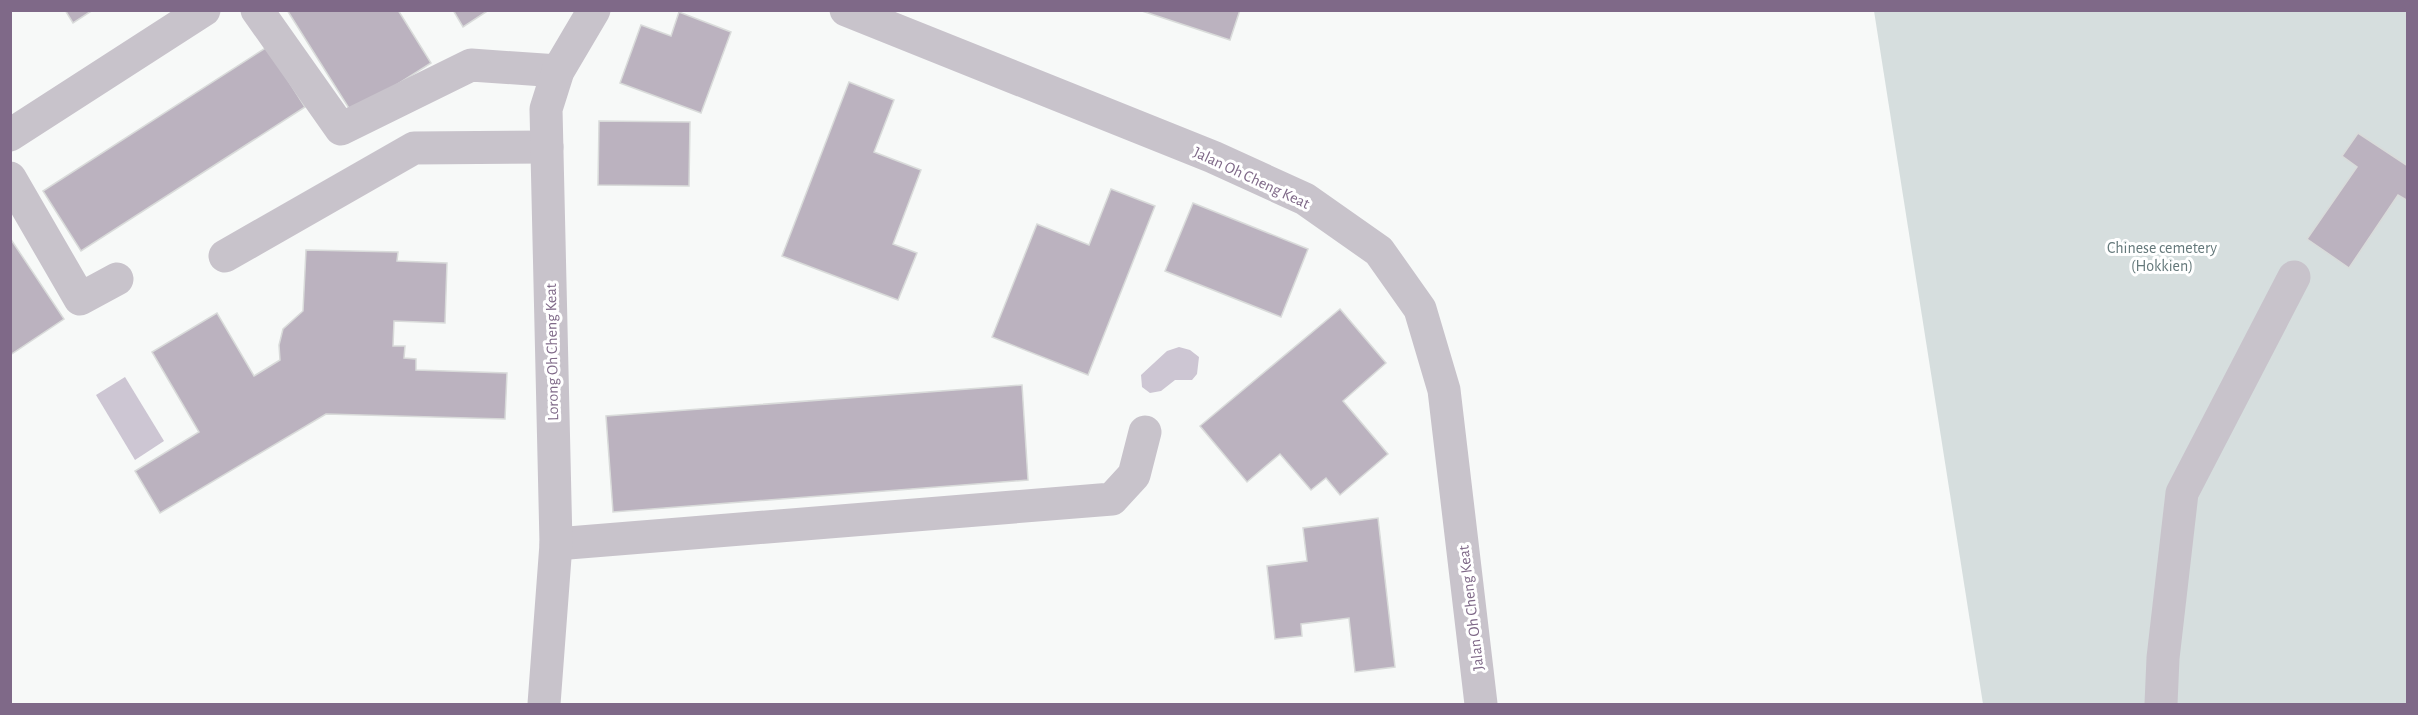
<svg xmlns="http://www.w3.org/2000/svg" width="2418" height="715" font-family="'Alegreya Sans',sans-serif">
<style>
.green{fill:#d6dede}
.water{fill:#cdc6d3}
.building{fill:#bbb2bf;stroke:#d9dbda;stroke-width:1.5}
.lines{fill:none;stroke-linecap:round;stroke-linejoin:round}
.minor{stroke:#c8c3cb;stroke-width:33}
.labels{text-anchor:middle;stroke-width:6;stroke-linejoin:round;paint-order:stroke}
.street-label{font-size:16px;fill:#7f6988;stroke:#fff}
.park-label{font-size:16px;fill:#64787a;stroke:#fff}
</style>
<rect width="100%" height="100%" fill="#f7f9f8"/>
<!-- green -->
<path class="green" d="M1874,11H2407V704H1983Z"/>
<!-- water -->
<g class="water">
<path d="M1179,347L1190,350L1199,357L1197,374L1192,380H1175L1161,391L1150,393L1142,387L1141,375L1167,351Z"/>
<path d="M125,377L164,441L135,460L96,395Z"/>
</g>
<!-- building -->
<g class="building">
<path d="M65,10H93L73,23Z"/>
<path d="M287,10H398L431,63L352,113Z"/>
<path d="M453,10H489L463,27Z"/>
<path d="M1139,10H1240L1230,40Z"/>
<path d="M679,12L731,32L701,113L620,83L641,25L671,36Z"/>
<path d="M267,47L305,107L81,251L43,191Z"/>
<path d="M849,82L894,100L874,152L921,170L893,244L917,253L898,300L782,256Z"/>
<path d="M599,121L690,122L689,186L598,185Z"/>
<path d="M2358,133L2408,166V201L2398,195L2349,268L2307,239L2357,167L2342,156Z"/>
<path d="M1111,189L1155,206L1088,375L992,337L1037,224L1089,245Z"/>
<path d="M1193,203L1308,249L1281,317L1165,271Z"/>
<path d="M10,238L64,319L10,355Z"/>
<path d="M306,250L398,252L397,261L447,263L445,323L394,321L393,346H405L404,358L416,359V370L507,373L505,419L326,414L160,513L135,471L199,432L152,352L217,313L254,376L280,360L279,345L283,329L303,311Z"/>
<path d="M1340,309L1386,363L1343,401L1388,454L1340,495L1326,478L1311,490L1280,454L1247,482L1200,426Z"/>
<path d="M1022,385L1028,480L613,512L606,416Z"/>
<path d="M1378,518L1395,667L1355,672L1349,618L1301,624L1302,636L1275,639L1267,566L1307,561L1303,528Z"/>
</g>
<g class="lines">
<!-- minor -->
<g class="minor">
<path d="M257,10L341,129L471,65L558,71"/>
<path d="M846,10L1213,157L1305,199L1379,251L1420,309L1444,390L1481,704"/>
<path d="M10,135L204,10"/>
<path d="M10,178L80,299L117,279"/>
<path d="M225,256L414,148L547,147"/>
<path d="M556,544L1112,499L1134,475L1145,432"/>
<path d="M544,704L556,544L546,109L558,71L594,10"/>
<path d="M2161,704L2163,658L2182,493L2294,277"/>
</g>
</g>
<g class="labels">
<!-- street labels -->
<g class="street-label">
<text transform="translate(1252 177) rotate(25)" y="6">Jalan Oh Cheng Keat</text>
<text transform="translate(551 352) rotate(-91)" y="6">Lorong Oh Cheng Keat</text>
<text transform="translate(1470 608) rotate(-97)" y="6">Jalan Oh Cheng Keat</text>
</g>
<!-- park labels -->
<g class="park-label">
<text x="2162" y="253">Chinese cemetery<tspan x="2162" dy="18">(Hokkien)</tspan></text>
</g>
</g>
<!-- border -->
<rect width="2418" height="715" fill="none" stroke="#7f6988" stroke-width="24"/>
</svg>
